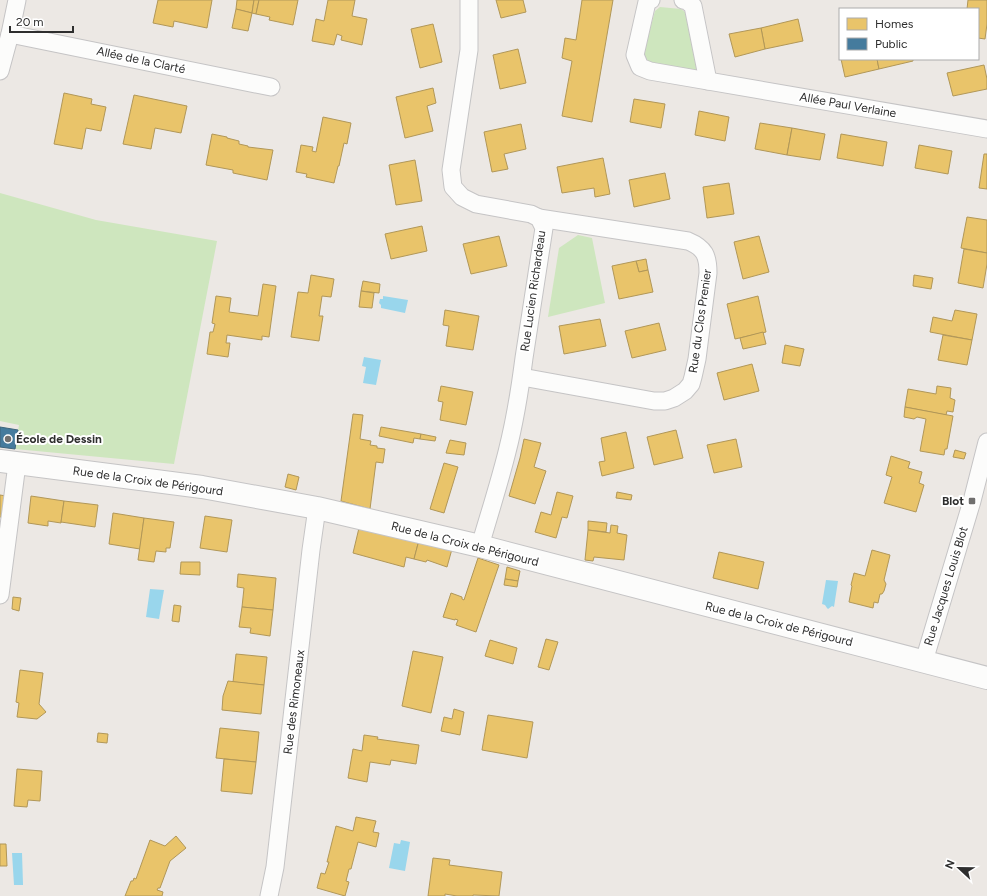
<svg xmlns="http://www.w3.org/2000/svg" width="987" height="896" font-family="Figtree,sans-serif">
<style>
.green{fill:#cee6be}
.water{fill:#99d6ec}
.homes{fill:#e9c46a;stroke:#b19758}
.public{fill:#457b9d;stroke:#3e647c}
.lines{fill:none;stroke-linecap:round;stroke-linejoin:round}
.street-casing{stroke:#c5c4c5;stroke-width:19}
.secondary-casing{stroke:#c5c4c5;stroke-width:24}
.street{stroke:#fcfcfb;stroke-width:17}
.secondary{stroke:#fcfcfb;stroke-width:22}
.poi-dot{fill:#706f6e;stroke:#fff;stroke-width:1.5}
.labels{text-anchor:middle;stroke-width:4;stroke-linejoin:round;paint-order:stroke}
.street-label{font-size:12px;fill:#2e2e2e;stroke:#fff}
.poi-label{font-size:12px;font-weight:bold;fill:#2e2e2e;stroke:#fff;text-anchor:start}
</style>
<rect width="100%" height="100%" fill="#ece8e4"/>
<!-- green -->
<g class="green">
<path d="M660,7L681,9L685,12L698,67L697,70L693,72L656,64L649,62L643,55L655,11Z"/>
<path d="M0,193L96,220L217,241L174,464L15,449L19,425L0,421Z"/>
<path d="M578,235L592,238L605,303L548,317L559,248Z"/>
</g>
<!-- water -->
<g class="water">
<path d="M383,296L408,300L405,313L381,308V305L379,303L380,299H383Z"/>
<path d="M364,357L381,360L376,385L363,383L366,367L362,366Z"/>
<path d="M826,580L838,581L834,607L832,606L828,609L827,608L825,605L822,604Z"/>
<path d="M150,589L164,590L159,619L146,617Z"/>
<path d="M401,840L410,842L405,871L389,868L394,843L400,844Z"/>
<path d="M12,853H22L23,885H14Z"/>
</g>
<!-- homes -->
<g class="homes">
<path d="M158,0H212L207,28L174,21L173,27L153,23Z"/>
<path d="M237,0H254L252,13L236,9Z"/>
<path d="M254,0H259L256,14L252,13Z"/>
<path d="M259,0H298L293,25L269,20L270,17L256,14Z"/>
<path d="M328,0H355L352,16L367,19L362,45L341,40L342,36L337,34L334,45L312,41L316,19L324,21Z"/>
<path d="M496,0H523L526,12L501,18Z"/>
<path d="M582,0H613L592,122L562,116L572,61L562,58L565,38L576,40Z"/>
<path d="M968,0H987V24L985,39L978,38V9H967Z"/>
<path d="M236,9L252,13L248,31L232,28Z"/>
<path d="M798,19L803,41L765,49L761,28Z"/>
<path d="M433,24L442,62L420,68L411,29Z"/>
<path d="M761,28L765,49L735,57L729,34Z"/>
<path d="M518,49L526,83L500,89L493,55Z"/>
<path d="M841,59H877L879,69L845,77Z"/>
<path d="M877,59H913V61L879,69Z"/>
<path d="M984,65L987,79V89L953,96L947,73Z"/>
<path d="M433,88L436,103L427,106L433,131L405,138L396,97Z"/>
<path d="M64,93L92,99L91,104L106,107L101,131L86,128L82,149L54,144Z"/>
<path d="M134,95L187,106L181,133L155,128L151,149L123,144Z"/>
<path d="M634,99L665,104L661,128L630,122Z"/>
<path d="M699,111L729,117L725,141L695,135Z"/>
<path d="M323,117L351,123L347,144L344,143L339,166H338L334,183L306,177L307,174L296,172L301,145L313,147L312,151L316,152Z"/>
<path d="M760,123L792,128L787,155L755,149Z"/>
<path d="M521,124L526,149L504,154L508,169L492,172L484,132Z"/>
<path d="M792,128L825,134L820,160L787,155Z"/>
<path d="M212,134L227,137V138L239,141V144L248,146V147L273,150L267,180L233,173V170L206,165Z"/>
<path d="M841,134L887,142L883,166L837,158Z"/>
<path d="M919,145L952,151L948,174L915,168Z"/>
<path d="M984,154H987V189L979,188Z"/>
<path d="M603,158L610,194L595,197L594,188L562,193L557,167Z"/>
<path d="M415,160L422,201L396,205L389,165Z"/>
<path d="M665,173L670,199L634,207L629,180Z"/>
<path d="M729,183L734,214L707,218L703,187Z"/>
<path d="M967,217L987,220V253L961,248Z"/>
<path d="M422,226L427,251L391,259L385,234Z"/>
<path d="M499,236L507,266L471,274L463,244Z"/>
<path d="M759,236L769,272L743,279L734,242Z"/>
<path d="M964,249L987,253V264L983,288L958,283Z"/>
<path d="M646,259L648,270L639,272L636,261Z"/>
<path d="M636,261L639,272L648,270L653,292L619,299L612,266Z"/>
<path d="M311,275L334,279L331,297L322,296L319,316H323L319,341L291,337L298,292L308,293Z"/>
<path d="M914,275L933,278L931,289L913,286Z"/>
<path d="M363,281L380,284L379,293L361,291Z"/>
<path d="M263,284L276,286L269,337L262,336V340L227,335L226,343H230L228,357L207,354L210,332H213L215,324L212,323L216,296L231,298L229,312L258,316Z"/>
<path d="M361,291L374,293L372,308L359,307Z"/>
<path d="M758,296L766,332L735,339L727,304Z"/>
<path d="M445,310L479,316L473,350L446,346L449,326L443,325Z"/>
<path d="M955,310L977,314L972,340L930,332L933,317L952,321Z"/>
<path d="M600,319L606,346L564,354L559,326Z"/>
<path d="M659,323L666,350L632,358L625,331Z"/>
<path d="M763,332L766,344L743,349L740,338Z"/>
<path d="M943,335L972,340L967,365L938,360Z"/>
<path d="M785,345L804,349L800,366L782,363Z"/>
<path d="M752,364L759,391L724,400L717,373Z"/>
<path d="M441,386L473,392L466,425L440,420L443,402L438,401Z"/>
<path d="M937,386L951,388L950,398L955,400L953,412L947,411L946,415L905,407L908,389L936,394Z"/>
<path d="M905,407L953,416L947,449H945L944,455L920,451L926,419L917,417L914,419L904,417Z"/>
<path d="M353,414L363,415L360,439L371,441L370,445L377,446V448L385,449L383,463L376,462L370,509L341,501Z"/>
<path d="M381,427L421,434L420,439L414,438L413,443L379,436Z"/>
<path d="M676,430L683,458L654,465L647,437Z"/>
<path d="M626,432L634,468L602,476L599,462L605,461L601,438Z"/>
<path d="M421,434L436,437L435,441L420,439Z"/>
<path d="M524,439L541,443L534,467L546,471L535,504L509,496L520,458Z"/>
<path d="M736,439L742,467L714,473L707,445Z"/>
<path d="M450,440L466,443L464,455L446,453Z"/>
<path d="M955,450L966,453L964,459L953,457Z"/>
<path d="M891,456L910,462L908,468L922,472L919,483L924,485L916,512L884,503L892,477L886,475Z"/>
<path d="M444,463L458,467L444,513L430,509Z"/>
<path d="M288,474L299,477L296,490L285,487Z"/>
<path d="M557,492L573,496L567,518L562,517L556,538L535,532L541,512L551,515Z"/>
<path d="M617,492L632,495L631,500L616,498Z"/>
<path d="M0,495L6,496L3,517H0Z"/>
<path d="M31,496L64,501L61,523L48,521V526L28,523Z"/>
<path d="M64,501L98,505L95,527L61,522Z"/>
<path d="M113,513L144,518L140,549L109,544Z"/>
<path d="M205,516L232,520L227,552L200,548Z"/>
<path d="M144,518L174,522L170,548H166V552L156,551L154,562L138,560Z"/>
<path d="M588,521L607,523L606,532L588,530Z"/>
<path d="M611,525L618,526L617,533L627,535L624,560L594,557L593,561L585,560L588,530L610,533Z"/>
<path d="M359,528L407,540L408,537L419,540L414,559L406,557L404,567L353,553Z"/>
<path d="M419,540L452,549L447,567L427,560L426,562L414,559Z"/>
<path d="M872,550L890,555L884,580L886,584L884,591L882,594H880L878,603L874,602L873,608L849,602L852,586L851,585L854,573L865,576Z"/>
<path d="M719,552L764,562L758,589L713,578Z"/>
<path d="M478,558L499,565L476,632L456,625L458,620L455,619V620L443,617L451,593L462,597V599L464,600Z"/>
<path d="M181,562H200V575L180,574Z"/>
<path d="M507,567L520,571L518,581L505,579Z"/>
<path d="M238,574L276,578L273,610L242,607L244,588L237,587Z"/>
<path d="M505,579L518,581L517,587L504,585Z"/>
<path d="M13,597L21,598L19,611L12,609Z"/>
<path d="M174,605L181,606L179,622L172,621Z"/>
<path d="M242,607L273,610L270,636L250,633L251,628L239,627Z"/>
<path d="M546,639L558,642L549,670L538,667Z"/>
<path d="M490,640L517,648L513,664L485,656Z"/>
<path d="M413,651L443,657L431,713L402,706Z"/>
<path d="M236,654L267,657L264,685L233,682Z"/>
<path d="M20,670L43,673L39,704L46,712L37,719L17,717L19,703L16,702Z"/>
<path d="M228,681L264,685L261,714L222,710L223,696Z"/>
<path d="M454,709L464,712L460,735L441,731L444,717L452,719Z"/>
<path d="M488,715L533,722L527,758L482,750Z"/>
<path d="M220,728L259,732L256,762L216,758Z"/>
<path d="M98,733L108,734L107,743L97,742Z"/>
<path d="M364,735L378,737L377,739L419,745L416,764L391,760L390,765L370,762L367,782L348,778L353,749L362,751Z"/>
<path d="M224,759L256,762L252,794L221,791Z"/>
<path d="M17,769L42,771L40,801L28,800L27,807L14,806Z"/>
<path d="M356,817L376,821L373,832L379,833L376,847L358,842L351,869H349L346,881L349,882L345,896L317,888L321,873L325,874L329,862H327L336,826L353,831Z"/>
<path d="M176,836L186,848L170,861L160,888H158L157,890L163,892L162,896H125L131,881H133L134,878L136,879L150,840L165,846Z"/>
<path d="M0,844H6L7,866H0Z"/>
<path d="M433,858L450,860L449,865L502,872L499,896L473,895V896H457L445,894V896H428Z"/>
</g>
<!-- public -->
<path class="public" d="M0,427L18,430L15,449L0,447Z"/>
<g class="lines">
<defs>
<g id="street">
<path d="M469,0V50L451,170L453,187L462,197L476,204L531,214L539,218L544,228L524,358C520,389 515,421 507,452C499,484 489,515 480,546"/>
<path d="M651,0L647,2L635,55L640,67L650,71L987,129"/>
<path d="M683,0L687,1L693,6L708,81"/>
<path d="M10,34L271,87"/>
<path d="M0,71L10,34L17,0"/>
<path d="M522,377L654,401H665L674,398L685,391L691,384L693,377L697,359L708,273C708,256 705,248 688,241L539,218"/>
<path d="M0,595L17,464"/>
<path d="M924,661L972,501L987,442"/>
<path d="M269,896L275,867L311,550L317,508"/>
</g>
<path id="secondary" d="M0,461L202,487L317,508L480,546L987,678"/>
</defs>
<!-- street casing -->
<use href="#street" class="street-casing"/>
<!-- secondary casing -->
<use href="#secondary" class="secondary-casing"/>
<!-- street -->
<use href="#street" class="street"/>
<!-- secondary -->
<use href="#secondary" class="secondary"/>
</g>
<!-- markers -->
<g class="poi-dot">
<circle cx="8" cy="439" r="4"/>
<rect x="968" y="497" width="8" height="8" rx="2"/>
</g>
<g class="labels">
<!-- street labels -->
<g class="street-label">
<text transform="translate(141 60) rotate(12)" y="4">Allée de la Clarté</text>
<text transform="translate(848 105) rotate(10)" y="4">Allée Paul Verlaine</text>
<text transform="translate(533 291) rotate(-82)" y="4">Rue Lucien Richardeau</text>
<text transform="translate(700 321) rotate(-82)" y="4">Rue du Clos Prenier</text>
<text transform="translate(148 481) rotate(8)" y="4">Rue de la Croix de Périgourd</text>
<text transform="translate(465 544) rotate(14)" y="4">Rue de la Croix de Périgourd</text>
<text transform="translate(946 586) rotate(-73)" y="4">Rue Jacques Louis Blot</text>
<text transform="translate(779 624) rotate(14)" y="4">Rue de la Croix de Périgourd</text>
<text transform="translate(294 702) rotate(-83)" y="4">Rue des Rimoneaux</text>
</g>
<!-- poi labels -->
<g class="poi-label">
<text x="16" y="443">École de Dessin</text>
<text x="964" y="505" text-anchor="end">Blot</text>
</g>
</g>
<!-- legend -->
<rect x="839" y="8" width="140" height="52" fill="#ffffff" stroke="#ababab"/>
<rect x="847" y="18" width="20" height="12" fill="#e9c46a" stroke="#ababab"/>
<text x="875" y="28" font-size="12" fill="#2e2e2e">Homes</text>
<rect x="847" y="38" width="20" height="12" fill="#457b9d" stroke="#ababab"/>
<text x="875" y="48" font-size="12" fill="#2e2e2e">Public</text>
<!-- north arrow -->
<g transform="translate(959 868) rotate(292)" stroke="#ffffff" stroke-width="3" paint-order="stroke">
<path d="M0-3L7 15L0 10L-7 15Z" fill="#2e2e2e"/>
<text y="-6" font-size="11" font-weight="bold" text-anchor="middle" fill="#2e2e2e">N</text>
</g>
<!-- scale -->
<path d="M10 26v6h63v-6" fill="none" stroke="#2e2e2e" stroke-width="2"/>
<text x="16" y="26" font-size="12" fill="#2e2e2e" stroke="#ffffff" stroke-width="3" paint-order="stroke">20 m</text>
</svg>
